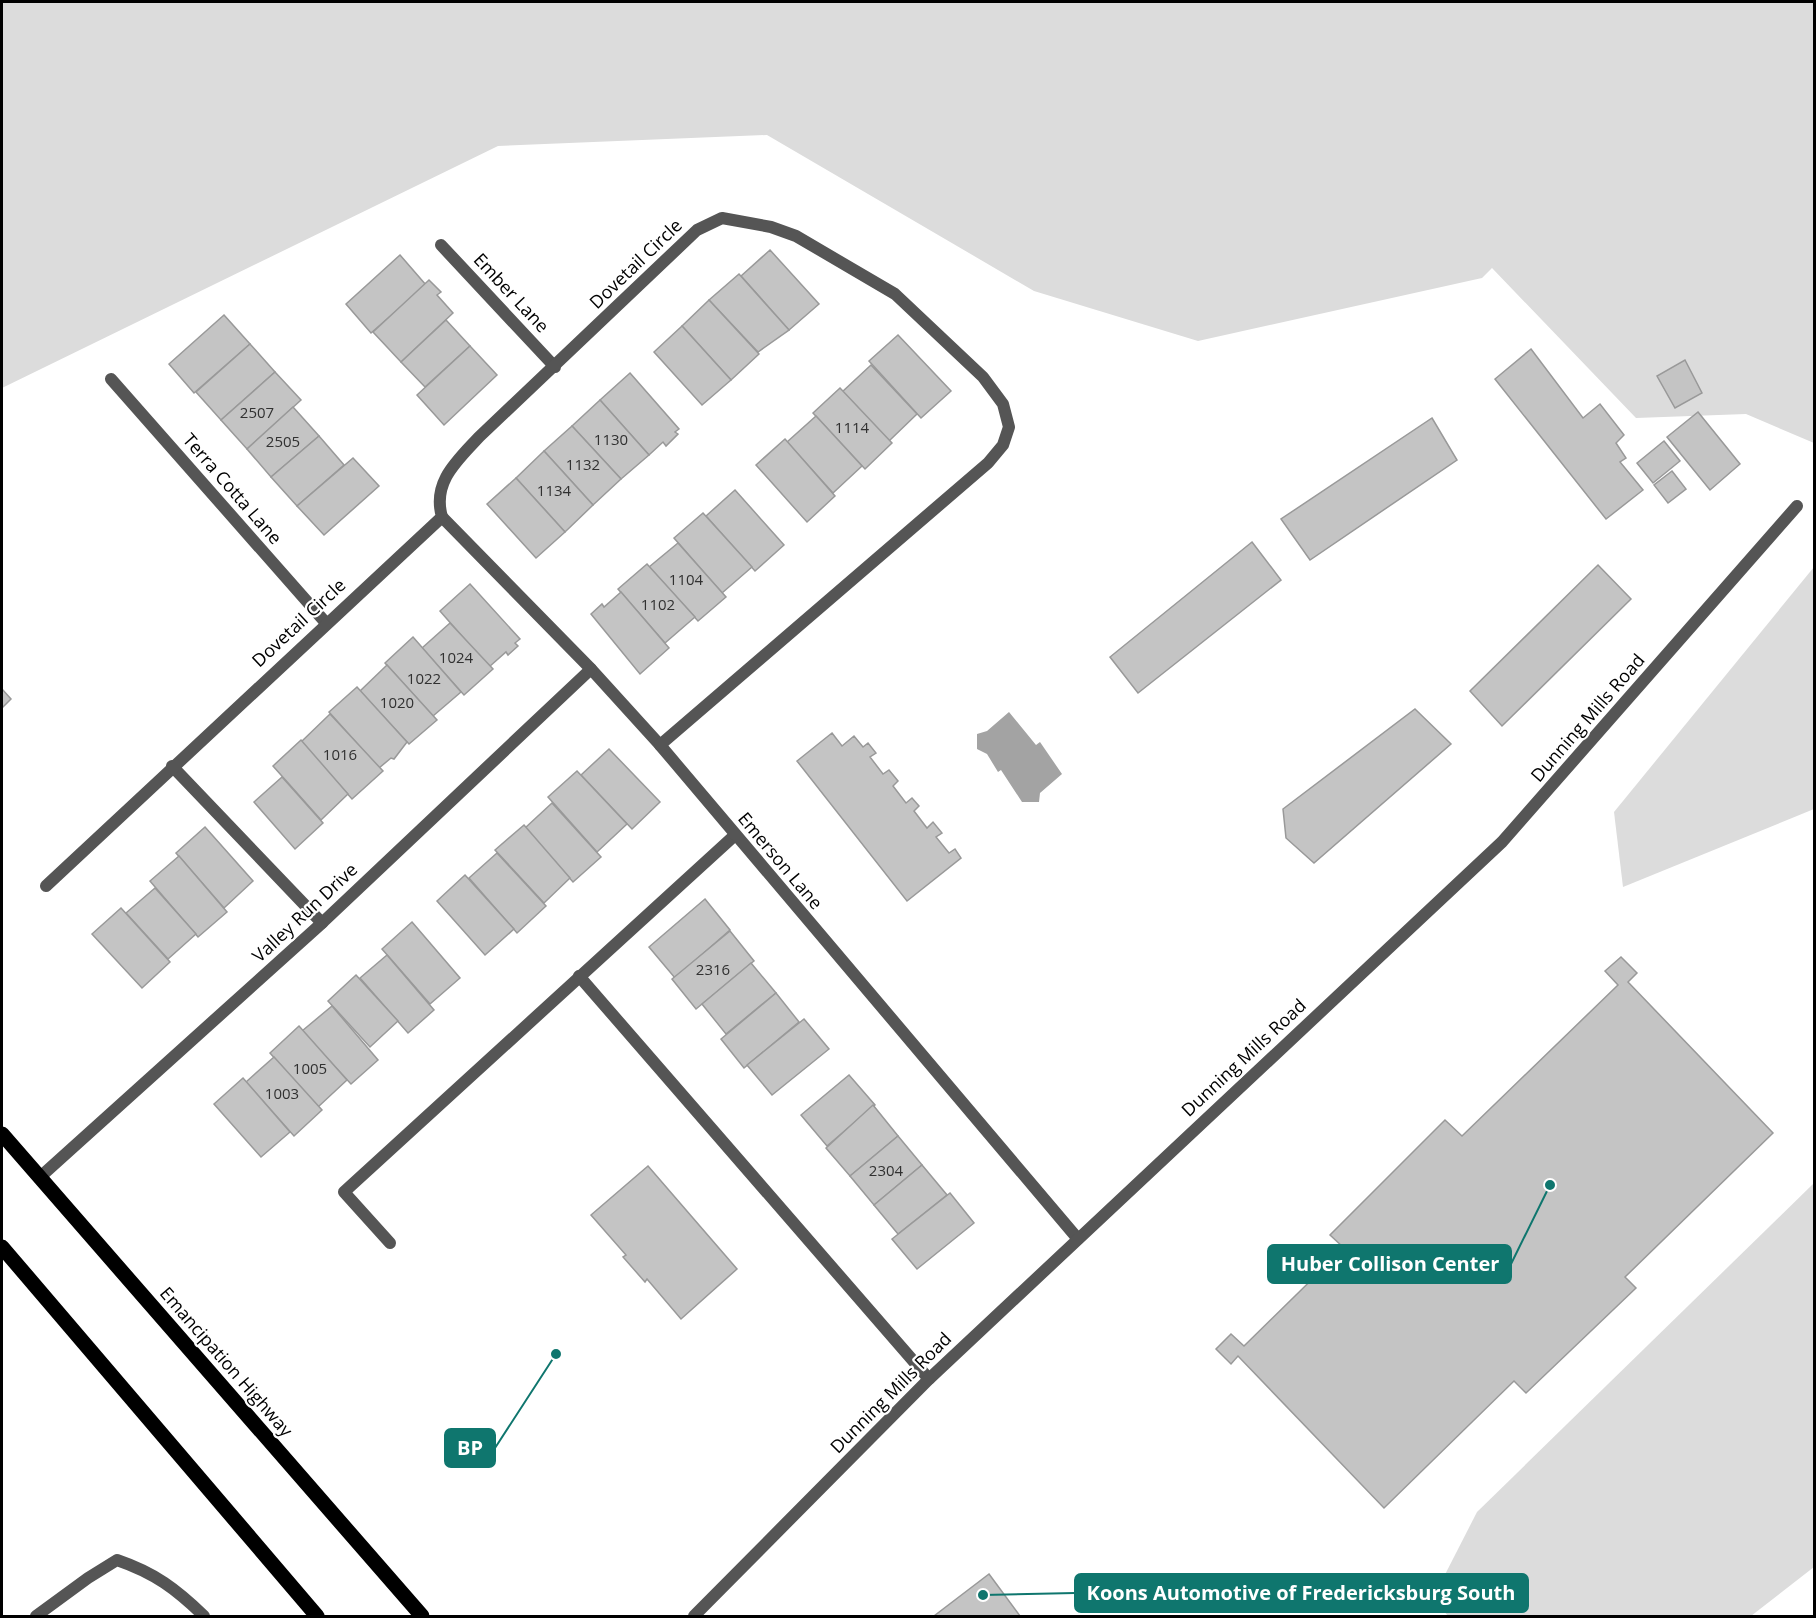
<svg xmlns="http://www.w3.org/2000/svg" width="1816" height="1618" font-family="'Open Sans',sans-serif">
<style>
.green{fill:#dcdcdc}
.water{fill:#a3a3a3}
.building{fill:#c4c4c4;stroke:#999;stroke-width:1.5}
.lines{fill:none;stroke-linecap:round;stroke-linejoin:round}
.lane{stroke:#555;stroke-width:12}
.street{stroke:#555;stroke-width:12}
.primary{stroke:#000;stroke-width:15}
.labels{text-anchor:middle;stroke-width:4.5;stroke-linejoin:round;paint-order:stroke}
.number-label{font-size:15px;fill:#313131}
.street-label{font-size:18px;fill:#000;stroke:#fff}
.leader{fill:none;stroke:#0f766e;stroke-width:2}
.callout-dot{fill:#0f766e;stroke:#fff;stroke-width:2}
.callout{fill:#0f766e;stroke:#0f766e;stroke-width:2}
.callout-label{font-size:20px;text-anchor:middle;font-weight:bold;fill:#fff}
</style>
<rect width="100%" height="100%" fill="#fff"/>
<!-- green -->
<g class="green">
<path d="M2,2H1814V443L1746,414L1636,418L1492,268L1482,278L1198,341L1034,291L767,135L498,146L2,388Z"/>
<path d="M1814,567V809L1623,887L1614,812Z"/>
<path d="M1814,1183V1567L1751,1616H1448L1433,1598L1477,1512Z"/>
</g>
<!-- water -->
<path class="water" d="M1009,712L1036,745L1040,742L1062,774L1040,793L1039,802H1022L1001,770L998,772L987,754L977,749V734L987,731Z"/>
<!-- building -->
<g class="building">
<path d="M770,250L819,304L789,330L741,276Z"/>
<path d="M400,255L426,285L371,333L346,304Z"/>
<path d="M739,274L789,330L758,352L709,300Z"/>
<path d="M429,280L441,292L437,295L453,313L401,362L373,332Z"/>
<path d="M709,300L759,354L731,380L682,326Z"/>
<path d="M224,315L250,344L194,393L169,364Z"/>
<path d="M446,320L470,346L425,387L401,362Z"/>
<path d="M682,326L731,380L702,405L654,352Z"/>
<path d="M898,335L951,391L921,418L869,361Z"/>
<path d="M250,344L275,372L221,420L196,392Z"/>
<path d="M470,346L497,375L444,425L417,395Z"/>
<path d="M1531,349L1583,418L1600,404L1624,435L1616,443L1626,458L1620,462L1643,490L1606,519L1495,379Z"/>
<path d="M1685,360L1702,393L1675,408L1657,376Z"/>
<path d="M871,365L917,414L889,441L842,392Z"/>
<path d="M275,372L301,400L247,449L221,420Z"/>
<path d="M630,373L679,429L675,432L678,434L666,446L663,442L649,455L600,400Z"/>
<path d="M840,388L892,443L865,469L813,413Z"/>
<path d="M600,400L649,455L621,479L572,426Z"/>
<path d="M293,407L319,436L271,477L247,449Z"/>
<path d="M1698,412L1740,464L1710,490L1667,437Z"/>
<path d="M816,416L862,466L833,493L787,442Z"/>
<path d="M1432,418L1457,460L1310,560L1281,519Z"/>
<path d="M572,426L621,479L593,505L544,451Z"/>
<path d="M319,436L344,465L297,506L271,477Z"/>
<path d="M785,439L835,496L807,522L756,465Z"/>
<path d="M1664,441L1680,461L1653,483L1637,463Z"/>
<path d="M544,451L593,505L565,532L516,478Z"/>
<path d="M353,458L379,486L324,535L297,506Z"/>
<path d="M1672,471L1686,489L1668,503L1654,485Z"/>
<path d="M516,478L565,532L536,558L487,504Z"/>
<path d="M735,490L784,545L755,571L706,516Z"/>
<path d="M703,513L752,567L722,593L674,538Z"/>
<path d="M1252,542L1281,580L1138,693L1110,657Z"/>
<path d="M678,543L726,597L698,621L649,567Z"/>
<path d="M647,564L695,617L665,643L618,589Z"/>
<path d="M1598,565L1631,599L1502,726L1470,691Z"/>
<path d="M470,584L520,639L515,643L518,646L508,655L506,652L489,667L440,611Z"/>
<path d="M621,592L669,648L640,674L591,614L602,604L604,607Z"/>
<path d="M450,623L493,669L464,695L422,648Z"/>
<path d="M413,637L461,692L433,716L385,663Z"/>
<path d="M387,665L437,720L409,744L360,691Z"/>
<path d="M357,687L407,742L394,759L391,758L379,768L329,712Z"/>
<path d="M2,689L11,699L2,708Z"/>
<path d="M1415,709L1451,744L1314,863L1286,838L1283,809Z"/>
<path d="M330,714L383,771L352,799L301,742Z"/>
<path d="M832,733L842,746L854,736L863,747L868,743L876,753L870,757L883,774L889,770L898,781L893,786L906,803L912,798L919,806L914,811L927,828L933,822L942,833L936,837L949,853L955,849L961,858L907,901L797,761Z"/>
<path d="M301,740L348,794L321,820L273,766Z"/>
<path d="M609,749L660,802L632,829L581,775Z"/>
<path d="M577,771L627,824L597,852L548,797Z"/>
<path d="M282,777L323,823L295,849L254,802Z"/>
<path d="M552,803L601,857L573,882L525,828Z"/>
<path d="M524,825L570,878L544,903L495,850Z"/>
<path d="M205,827L253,881L224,908L176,853Z"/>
<path d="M497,853L546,906L517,933L469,878Z"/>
<path d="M179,856L227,912L198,937L150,881Z"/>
<path d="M465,875L514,929L485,955L437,901Z"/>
<path d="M155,888L196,934L168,959L126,913Z"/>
<path d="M705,899L730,930L675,978L649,947Z"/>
<path d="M121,908L170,962L142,988L92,934Z"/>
<path d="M412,922L460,978L430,1004L382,949Z"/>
<path d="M730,931L754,961L696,1009L672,979Z"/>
<path d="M387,955L434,1010L408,1033L360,978Z"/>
<path d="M1621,957L1637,973L1628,982L1773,1133L1625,1277L1636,1288L1526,1393L1514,1381L1384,1508L1238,1356L1231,1364L1216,1349L1231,1334L1244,1346L1344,1248L1330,1235L1445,1120L1462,1136L1618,985L1605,971Z"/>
<path d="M751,963L776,993L726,1034L702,1004Z"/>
<path d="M356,975L398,1021L370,1047L328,1001Z"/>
<path d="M776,993L799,1022L744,1068L721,1039Z"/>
<path d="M332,1006L378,1060L351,1084L302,1031Z"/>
<path d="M804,1019L829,1049L772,1095L747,1065Z"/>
<path d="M299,1026L347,1080L318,1107L270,1053Z"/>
<path d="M274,1057L322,1110L294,1136L246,1082Z"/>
<path d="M849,1075L875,1105L827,1146L801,1115Z"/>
<path d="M243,1078L290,1132L261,1157L214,1104Z"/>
<path d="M873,1105L898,1136L850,1176L826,1148Z"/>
<path d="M898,1136L922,1165L874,1205L850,1176Z"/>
<path d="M922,1165L947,1195L898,1234L874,1205Z"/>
<path d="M648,1166L737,1269L681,1319L647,1279L645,1282L623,1257L626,1255L591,1215Z"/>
<path d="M950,1193L974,1223L917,1269L892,1239Z"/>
<path d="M989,1574L1020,1616H934Z"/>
</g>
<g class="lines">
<!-- lane -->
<g class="lane">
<path d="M172,766L322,923"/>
<path d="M579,976L929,1379"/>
<path d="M390,1243L344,1192L734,836"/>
<path d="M36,1616L88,1578L117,1560C155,1573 176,1589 204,1616"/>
</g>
<!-- street -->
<g class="street">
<path d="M441,245L555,367"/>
<path d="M111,379L326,623"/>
<path d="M442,517L591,669L660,745L1078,1239"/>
<path d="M46,886L442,517C432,482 457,461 479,437L697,230L722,218L771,227L796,236L895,294L983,377L1003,404L1009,427L1003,445L988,463L660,745"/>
<path d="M39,1178L322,923L591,669"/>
<path d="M694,1616L929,1379L1502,842L1797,506"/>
</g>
<!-- primary -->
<g class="primary">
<path d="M2,1134L422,1616"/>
<path d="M2,1247L317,1616"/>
</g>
</g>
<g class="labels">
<!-- number labels -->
<g class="number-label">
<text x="257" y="418">2507</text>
<text x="852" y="433">1114</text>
<text x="611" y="445">1130</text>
<text x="283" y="447">2505</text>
<text x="583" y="470">1132</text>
<text x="554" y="496">1134</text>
<text x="686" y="585">1104</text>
<text x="658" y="610">1102</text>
<text x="456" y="663">1024</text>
<text x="424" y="684">1022</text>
<text x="397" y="708">1020</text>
<text x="340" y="760">1016</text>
<text x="713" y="975">2316</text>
<text x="310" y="1074">1005</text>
<text x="282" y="1099">1003</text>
<text x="886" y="1176">2304</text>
</g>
<!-- street labels -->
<g class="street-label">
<text transform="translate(636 264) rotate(-44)" y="6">Dovetail Circle</text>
<text transform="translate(511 293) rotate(47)" y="6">Ember Lane</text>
<text transform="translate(232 489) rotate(49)" y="6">Terra Cotta Lane</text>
<text transform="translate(299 623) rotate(-43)" y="6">Dovetail Circle</text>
<text transform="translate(1588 718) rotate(-49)" y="6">Dunning Mills Road</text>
<text transform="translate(780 861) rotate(50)" y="6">Emerson Lane</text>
<text transform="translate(305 913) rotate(-43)" y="6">Valley Run Drive</text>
<text transform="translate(1244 1058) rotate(-43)" y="6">Dunning Mills Road</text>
<text transform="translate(226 1362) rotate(49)" y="6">Emancipation Highway</text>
<text transform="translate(891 1393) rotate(-45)" y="6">Dunning Mills Road</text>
</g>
</g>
<!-- callouts -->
<path class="leader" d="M1550 1185L1511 1264M556 1354L495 1448M983 1595L1075 1593"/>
<g class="callout-dot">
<circle cx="1550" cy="1185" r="6"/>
<circle cx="556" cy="1354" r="6"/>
<circle cx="983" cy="1595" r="6"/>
</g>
<g class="callout">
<rect x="1268" y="1245" width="243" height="38" rx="6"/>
<rect x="445" y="1429" width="50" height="38" rx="6"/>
<rect x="1075" y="1574" width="453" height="38" rx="6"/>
</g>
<g class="callout-label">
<text x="1390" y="1271">Huber Collison Center</text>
<text x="470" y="1455">BP</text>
<text x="1301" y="1600">Koons Automotive of Fredericksburg South</text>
</g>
<!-- border -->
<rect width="1816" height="1618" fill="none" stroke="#000000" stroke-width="6"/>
</svg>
